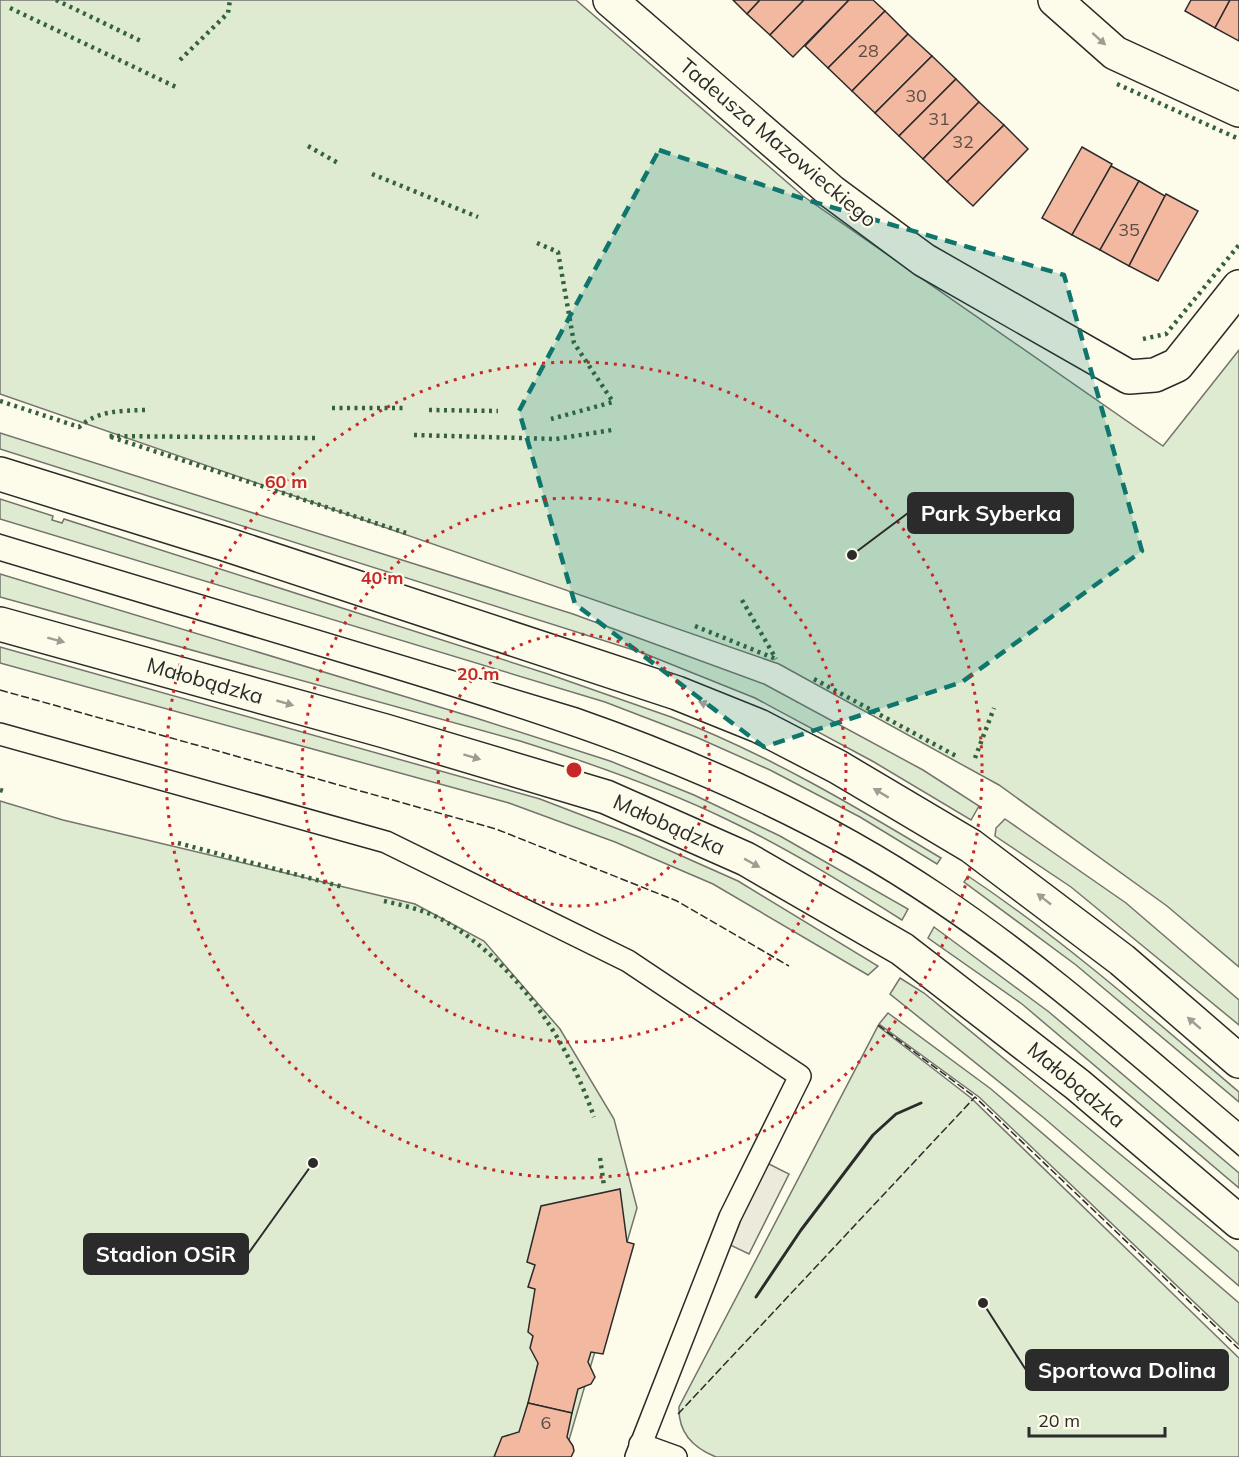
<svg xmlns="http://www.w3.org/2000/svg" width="1239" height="1457" font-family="Mulish,sans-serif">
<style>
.green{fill:#deebd1;stroke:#74746e;stroke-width:1.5}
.parking{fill:#eceadb;stroke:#74746e;stroke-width:1.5}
.building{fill:#f2b8a0;stroke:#2b2b2b;stroke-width:1.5}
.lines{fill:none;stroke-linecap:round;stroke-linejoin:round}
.service-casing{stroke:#2b2b2b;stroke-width:24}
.minor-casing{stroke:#2b2b2b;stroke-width:36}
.tertiary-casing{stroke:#2b2b2b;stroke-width:36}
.service{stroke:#fdfbea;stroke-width:21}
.minor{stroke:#fdfbea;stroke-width:33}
.tertiary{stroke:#fdfbea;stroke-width:33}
.tram{stroke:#2b2b2b;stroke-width:1.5}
.hedge{stroke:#34623c;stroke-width:4.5;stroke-dasharray:3 4.5;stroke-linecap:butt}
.fence{stroke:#2b2b2b;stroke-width:1.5;stroke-dasharray:8 3;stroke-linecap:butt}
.wall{stroke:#2b2b2b;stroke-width:3}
.oneway{fill:#9e9d94}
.marked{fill:#0f766e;fill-opacity:0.2;stroke:#0f766e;stroke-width:4.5;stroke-dasharray:12 8;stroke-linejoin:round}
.ring{fill:none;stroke:#c62828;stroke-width:3;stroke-dasharray:3 6}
.labels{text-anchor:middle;stroke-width:4.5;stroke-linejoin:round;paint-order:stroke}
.number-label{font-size:18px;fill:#5d4e48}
.street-label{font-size:21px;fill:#2b2b2b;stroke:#fdfbea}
.centre{fill:#c62828;stroke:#fdfbea;stroke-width:3}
.ring-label{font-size:18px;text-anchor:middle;font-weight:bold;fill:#c62828;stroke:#fdfbea;stroke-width:4.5;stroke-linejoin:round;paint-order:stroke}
.leader{fill:none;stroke:#2b2b2b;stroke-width:2}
.callout-dot{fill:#2b2b2b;stroke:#fdfbea;stroke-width:2}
.callout{fill:#2b2b2b;stroke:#2b2b2b;stroke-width:2}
.callout-label{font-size:22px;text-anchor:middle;font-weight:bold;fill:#fff}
</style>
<rect width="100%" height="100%" fill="#fdfbea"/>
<!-- green -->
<g class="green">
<path d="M0,0H576L803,196L1163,446L1239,350V967L1167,906L999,785L779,664L0,394Z"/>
<path d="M0,433L573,614L764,684L923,770L979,806L971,820L874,762L755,698L643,653L0,449Z"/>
<path d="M0,499L53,516L52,520L62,523L64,519L548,674L671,717C767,754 853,805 941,858L937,864L860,817L770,770L696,737L605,702L0,519Z"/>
<path d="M0,574L479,719L610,761L694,795L780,836L908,909L902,920C845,884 787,848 726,819C660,787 590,763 520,741L0,597Z"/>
<path d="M0,647L540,799L639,837L738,881L878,966L868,975L713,884L615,842L509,803L0,663Z"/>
<path d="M0,801L63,820L415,904L484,941L560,1029L614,1119L637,1208L564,1457H0Z"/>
<path d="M1005,819L1126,903L1239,1000V1025L1071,887L995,836L996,828Z"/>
<path d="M968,876C1065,941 1151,1017 1239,1092V1102L1076,965L964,882Z"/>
<path d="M934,927L1049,1012L1239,1173V1188L1022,1004L928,938Z"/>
<path d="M900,978L924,993L1239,1252V1286L1044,1118L890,994Z"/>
<path d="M888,1013L991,1089L1239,1303V1345L979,1097L879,1024Z"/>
<path d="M878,1026L971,1098L1239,1358V1457H716C693,1448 678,1433 679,1407Z"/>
</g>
<!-- parking -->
<path class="parking" d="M763,1161L789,1174L749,1254L724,1242Z"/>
<!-- building -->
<g class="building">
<path d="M733,0H760L747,14Z"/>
<path d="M760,0H804L770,35L747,14Z"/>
<path d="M804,0H849L793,57L770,35Z"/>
<path d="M849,0H873L885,11L828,68L805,46Z"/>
<path d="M1191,0H1230L1215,28L1185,11Z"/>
<path d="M1230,0H1239V41L1215,28Z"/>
<path d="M885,11L908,34L852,91L828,68Z"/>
<path d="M908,34L932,56L875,113L852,91Z"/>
<path d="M932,56L956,79L899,136L875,113Z"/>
<path d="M956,79L979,102L923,159L899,136Z"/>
<path d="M979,102L1004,125L947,182L923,159Z"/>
<path d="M1004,125L1028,149L973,206L947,182Z"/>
<path d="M1082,147L1112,164L1072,235L1042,218Z"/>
<path d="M1111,166L1139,181L1100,250L1072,235Z"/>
<path d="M1139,181L1165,196L1129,266L1100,250Z"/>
<path d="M1166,194L1198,211L1158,281L1129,266Z"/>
<path d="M620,1189L627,1242L634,1244L603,1354L591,1352L588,1362L595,1377L591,1384L578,1389L572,1413L528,1403L538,1363L530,1348L533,1336L528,1332L535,1289L528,1287L535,1265L527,1262L541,1206Z"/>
<path d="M528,1403L572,1413L567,1437L573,1446L574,1451L571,1457H494L502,1437L519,1432Z"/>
</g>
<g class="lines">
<defs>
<g id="service">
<path d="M0,734L386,842L628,961L800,1076L730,1217L636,1457"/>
<path d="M640,1444L676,1457"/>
</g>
<g id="minor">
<path d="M610,0L832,192L924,260L1129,377L1155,375L1177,365L1239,287"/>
<path d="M1055,0L1115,53L1239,110"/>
</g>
<g id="tertiary">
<path d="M0,474L225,544L677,693L759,726L838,767L971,846L1122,960L1239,1061"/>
<path d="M0,624L385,731L606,797L746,859L902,949L1078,1085L1239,1222"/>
</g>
</defs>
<!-- service casing -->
<use href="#service" class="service-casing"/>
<!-- minor casing -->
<use href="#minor" class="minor-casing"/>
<!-- tertiary casing -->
<use href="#tertiary" class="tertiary-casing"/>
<!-- service -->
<use href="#service" class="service"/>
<!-- minor -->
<use href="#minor" class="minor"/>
<!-- tertiary -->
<use href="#tertiary" class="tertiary"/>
<!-- tram -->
<g class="tram">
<path d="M0,534L578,708C707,753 832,810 945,886C1050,956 1143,1040 1239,1121"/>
<path d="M0,561C121,597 241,633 362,669C535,721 691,770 850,859C993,940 1115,1050 1239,1156"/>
</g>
<!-- hedge -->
<g class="hedge">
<path d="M56,0L143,42"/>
<path d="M10,8L176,87"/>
<path d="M180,60L228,13L230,0"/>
<path d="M1117,84L1239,139"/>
<path d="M308,146L338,163"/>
<path d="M372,174L478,217"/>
<path d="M537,243L558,252L574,343L613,402L551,419"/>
<path d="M1143,339L1166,334L1239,245"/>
<path d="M0,401L79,427C99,410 120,411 145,410"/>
<path d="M332,408H405"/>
<path d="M429,410L498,411"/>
<path d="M414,435L556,439L612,430"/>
<path d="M315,438L108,436L406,533"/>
<path d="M742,600L776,659"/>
<path d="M695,626L776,659"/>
<path d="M814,679L958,757"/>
<path d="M975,758L994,708"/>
<path d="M0,790L3,791"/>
<path d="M178,843L343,887"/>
<path d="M384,901C406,906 429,911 448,923C518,966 568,1041 594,1117"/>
<path d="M600,1158L604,1186"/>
</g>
<!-- fence -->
<g class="fence">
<path d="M0,690L496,829L677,901L789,966"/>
<path d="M878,1025L975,1097"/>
<path d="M678,1414L975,1097L1239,1349"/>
</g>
<!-- wall -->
<path class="wall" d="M756,1297L801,1230L873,1135L896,1114L921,1103"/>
</g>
<!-- one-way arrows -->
<defs><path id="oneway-solid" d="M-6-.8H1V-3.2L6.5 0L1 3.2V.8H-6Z" transform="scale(1.5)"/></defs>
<g class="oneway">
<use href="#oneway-solid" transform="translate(1099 39) rotate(42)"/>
<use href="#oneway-solid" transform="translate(56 640) rotate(15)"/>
<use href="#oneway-solid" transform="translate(285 703) rotate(16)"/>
<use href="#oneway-solid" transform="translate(707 705) rotate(-158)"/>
<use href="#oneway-solid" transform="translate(472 757) rotate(17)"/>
<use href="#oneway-solid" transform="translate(881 793) rotate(-149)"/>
<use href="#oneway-solid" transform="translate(752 863) rotate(29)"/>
<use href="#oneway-solid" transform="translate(1044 899) rotate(-142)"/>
<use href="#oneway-solid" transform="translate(1194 1023) rotate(-139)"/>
</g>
<!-- marked area -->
<path class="marked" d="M659,150L807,200L1064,275L1142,551L962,682L764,747L575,604L519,411Z"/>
<!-- distance rings -->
<g class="ring">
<circle cx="574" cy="770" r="136"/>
<circle cx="574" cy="770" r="272"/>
<circle cx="574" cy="770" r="408"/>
</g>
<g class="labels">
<!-- number labels -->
<g class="number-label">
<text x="868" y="57">28</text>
<text x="916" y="102">30</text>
<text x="939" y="125">31</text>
<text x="963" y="148">32</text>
<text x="1129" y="236">35</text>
<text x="546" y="1429">6</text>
</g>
<!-- street labels -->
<g class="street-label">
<text transform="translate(778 143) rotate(40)" y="7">Tadeusza Mazowieckiego</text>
<text transform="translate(205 681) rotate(16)" y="7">Małobądzka</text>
<text transform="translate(669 825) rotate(24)" y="7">Małobądzka</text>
<text transform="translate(1076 1085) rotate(40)" y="7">Małobądzka</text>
</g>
</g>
<circle cx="574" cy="770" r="9" class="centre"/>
<g class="ring-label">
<text x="286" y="488">60 m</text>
<text x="382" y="584">40 m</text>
<text x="478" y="680">20 m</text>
</g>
<!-- callouts -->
<path class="leader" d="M852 555L908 513M313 1163L248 1254M983 1303L1026 1370"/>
<g class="callout-dot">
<circle cx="852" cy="555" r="6"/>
<circle cx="313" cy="1163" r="6"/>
<circle cx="983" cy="1303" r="6"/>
</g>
<g class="callout">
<rect x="908" y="493" width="165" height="40" rx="6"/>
<rect x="84" y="1234" width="164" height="40" rx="6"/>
<rect x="1026" y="1350" width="202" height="40" rx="6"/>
</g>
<g class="callout-label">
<text x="991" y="521">Park Syberka</text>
<text x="166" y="1262">Stadion OSiR</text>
<text x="1127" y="1378">Sportowa Dolina</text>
</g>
<!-- scale -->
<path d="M1029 1427v9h136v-9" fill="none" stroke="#2b2b2b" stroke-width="3"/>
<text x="1038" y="1427" font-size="18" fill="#2b2b2b" stroke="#fdfbea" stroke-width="4.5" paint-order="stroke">20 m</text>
</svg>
